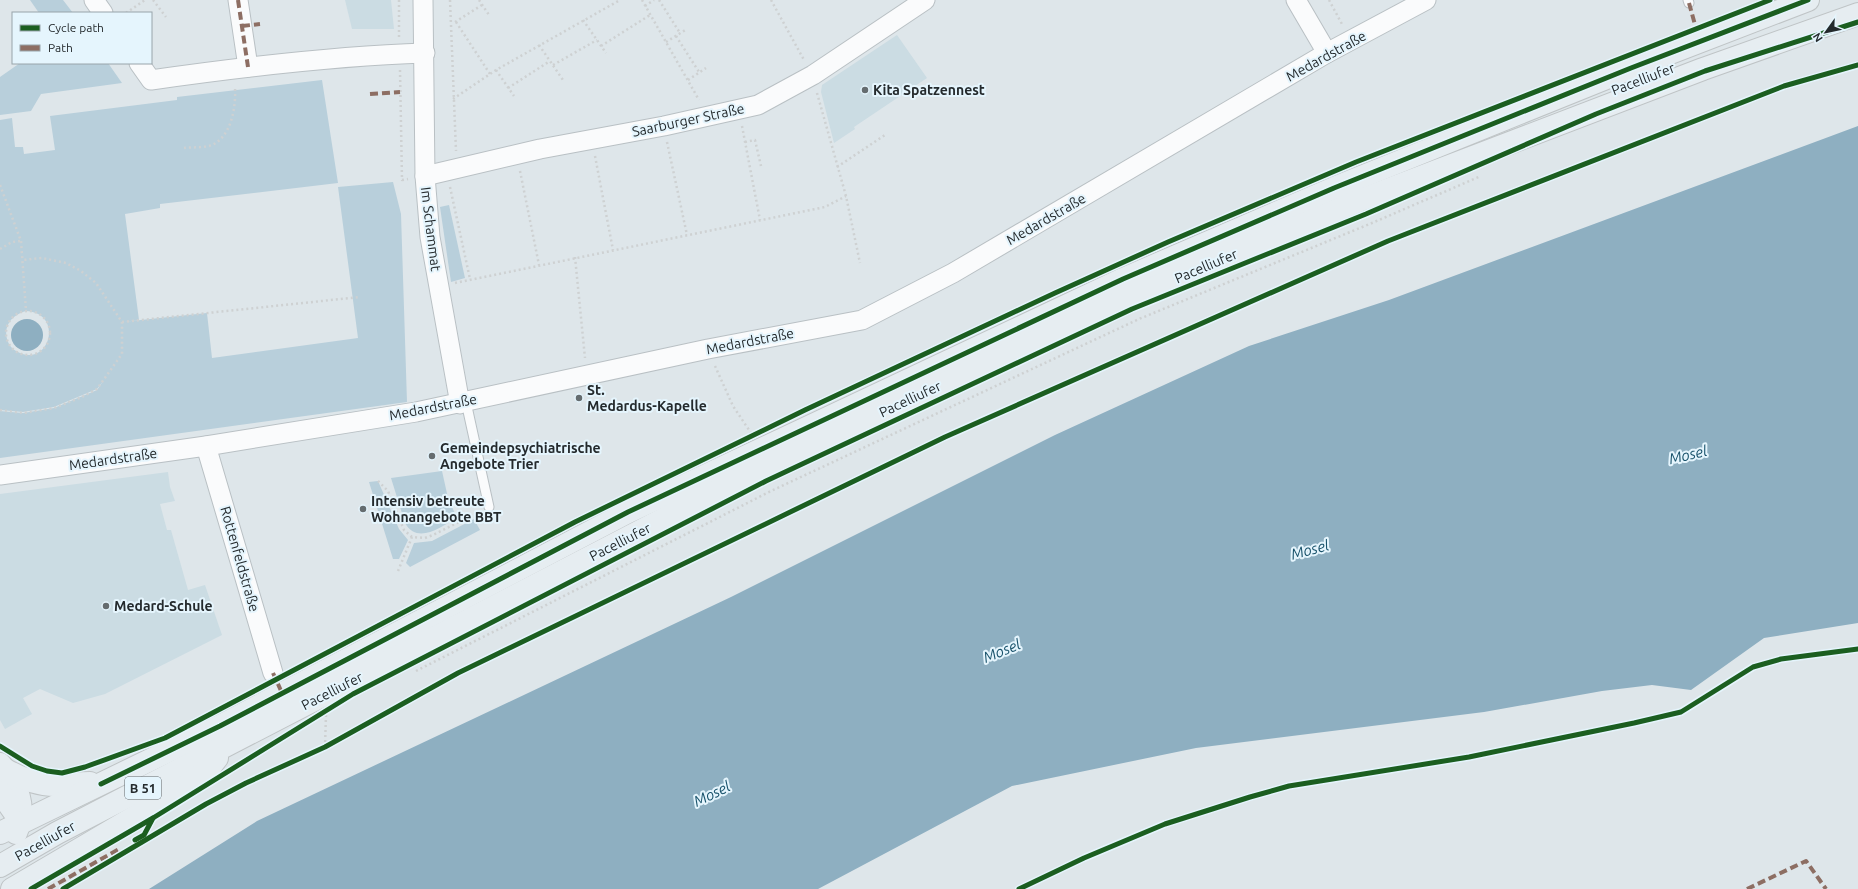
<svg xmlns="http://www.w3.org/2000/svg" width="1858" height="889" font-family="Ubuntu,sans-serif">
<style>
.built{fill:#cbdce3}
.green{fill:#b8cfdb;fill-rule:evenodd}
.water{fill:#8eafc1}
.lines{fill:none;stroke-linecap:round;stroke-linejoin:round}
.lane-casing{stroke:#b9c0c4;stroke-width:11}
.street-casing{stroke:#b9c0c4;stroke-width:21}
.primary-casing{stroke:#bfc4c6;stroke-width:24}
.path{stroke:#ced1d2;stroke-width:2.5;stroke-dasharray:2 3;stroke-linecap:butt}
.lane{stroke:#fafbfc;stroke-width:9}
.street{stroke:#fafbfc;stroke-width:19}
.primary{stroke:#e6edf1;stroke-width:22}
.quiet{stroke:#8d6e63;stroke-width:4;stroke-dasharray:8 4;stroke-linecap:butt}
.cycleway-casing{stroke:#e5f5fd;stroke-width:8}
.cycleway{stroke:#1b5e20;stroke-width:5}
.poi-dot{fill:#656c6f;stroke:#e5f5fd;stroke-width:1.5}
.labels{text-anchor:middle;stroke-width:4;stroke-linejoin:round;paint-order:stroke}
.shield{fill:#e5f5fd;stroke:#5e676b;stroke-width:1}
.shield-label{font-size:13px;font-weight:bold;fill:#242a2d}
.street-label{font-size:14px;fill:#242a2d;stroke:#e5f5fd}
.poi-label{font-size:14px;font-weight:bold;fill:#242a2d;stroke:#e5f5fd;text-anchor:start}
.water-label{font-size:15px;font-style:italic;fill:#17516a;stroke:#e5f5fd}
</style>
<rect width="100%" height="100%" fill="#dee6ea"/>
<!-- built -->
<g class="built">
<path d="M345,0H391L394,29H352Z"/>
<path d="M897,35L927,78L854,127L855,129L834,143L821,92L822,85Z"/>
<path d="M168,472L170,487L175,501L160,504L167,530H171L188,590L205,585L222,635L105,694L73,703L40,689L23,698L32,714L5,729L0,720V494Z"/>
</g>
<!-- green -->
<g class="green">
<path d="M30,0H63L73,13H39Z"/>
<path d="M20,63H108L122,83L41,94L31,111L0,115V77Z"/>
<path d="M322,80L338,183L160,204V208L125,214L139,320L122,322L207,313L212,358L358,338L338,187L393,182L401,214L407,402L0,458V411L23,413L54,408L97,390L104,380L97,389L54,407L23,412L0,410V120L12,118L15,147H23L24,154L55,150L50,116L177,100V97ZM26,311C64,313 50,366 20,353C15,351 11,348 9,344C1,328 11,315 26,311Z"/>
<path d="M449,205L465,278L451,282L440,207Z"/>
<path d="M442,471L448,498L457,518C440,527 418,545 405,523L391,478Z"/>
<path d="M378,481L399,529L408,540L399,559H393L369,482Z"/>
<path d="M474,519L480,530L410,567L406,563L414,543L432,541Z"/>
</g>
<!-- water -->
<g class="water">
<path d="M1858,126V623L1764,638L1691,690L1652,685L1602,691L1484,712L1196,748L1012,786L818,889H149L257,821L731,597L1055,435L1249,346L1389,300Z"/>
<circle cx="27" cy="335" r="16"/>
</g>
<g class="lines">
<defs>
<g id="lane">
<path d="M1688,0L1689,3"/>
<path d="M466,402L489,507"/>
</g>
<g id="street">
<path d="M94,0L103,13"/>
<path d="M238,0L248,67"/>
<path d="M423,0L425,176L430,237L460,404"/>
<path d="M1296,0L1327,53"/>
<path d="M139,63L151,80C242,67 333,56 425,53"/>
<path d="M425,176L540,149L664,126L758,105L813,75L925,0"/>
<path d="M206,446L273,673"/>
<path d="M0,475L206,446L416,412L708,349L862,320L953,273L1327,53L1426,0"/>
</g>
<g id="primary">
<path d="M0,764C18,784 27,808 16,833"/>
<path d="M4,769C20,778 39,786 58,785C69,785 79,783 90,783"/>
<path d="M0,792L19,819"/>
<path d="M0,833L220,726L628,512L1123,279L1334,188L1631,68L1808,0"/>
<path d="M0,866L57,833L760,469L1127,299L1358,201L1703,69L1858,14"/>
<path d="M12,889L182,789L210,767L217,758"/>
</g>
</defs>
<!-- lane casing -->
<use href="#lane" class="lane-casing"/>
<!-- street casing -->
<use href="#street" class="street-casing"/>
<!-- primary casing -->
<use href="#primary" class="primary-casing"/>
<!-- path -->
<g class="path">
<path d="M153,0L166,17"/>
<path d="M399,0V37"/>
<path d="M450,0L456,151"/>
<path d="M479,0L489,15"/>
<path d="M642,0L699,100"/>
<path d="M659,0L680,33"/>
<path d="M771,0L804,60"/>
<path d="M1329,0L1343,26"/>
<path d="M645,6L654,0"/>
<path d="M126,13L145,0"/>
<path d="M583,20L606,53"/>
<path d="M455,22L482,5"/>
<path d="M456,22L490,74"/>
<path d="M676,36L699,72"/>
<path d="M666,42L687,29"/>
<path d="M539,45L563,80"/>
<path d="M601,46L650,15"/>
<path d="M553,65L597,40"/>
<path d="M400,70L402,180L408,179"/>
<path d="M496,70L514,96"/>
<path d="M688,80L706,68"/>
<path d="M508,88L550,61"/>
<path d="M817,93L846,196L860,263"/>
<path d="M453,99L496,70L620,0"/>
<path d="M742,126L760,220"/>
<path d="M667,142L687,235"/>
<path d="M745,142L755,140L761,166"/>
<path d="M184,148C192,147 204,148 212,145C232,136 236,106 235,87"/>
<path d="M595,156L613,250"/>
<path d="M837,167L885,135"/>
<path d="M520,171L539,265"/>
<path d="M0,185L21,241L26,311"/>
<path d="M450,187L470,279"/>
<path d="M0,249L12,242L21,241"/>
<path d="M575,257L585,358"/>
<path d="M455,283L825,207L846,196"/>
<circle cx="28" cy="333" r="22"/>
<path d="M122,322L360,297"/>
<path d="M715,366L733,406L751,433"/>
<path d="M0,410L23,413L54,408L82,397L97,389L122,354V322L96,283L81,271L66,263L42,258L23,260"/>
<path d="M378,481L388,491L404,530L412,537L425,538L433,535L479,512"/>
<path d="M398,571L412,537"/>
<path d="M416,671L771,491L1139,319L1372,223L1481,176"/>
<path d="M325,747L326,714"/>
</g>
<!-- lane -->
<use href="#lane" class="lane"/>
<!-- street -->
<use href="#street" class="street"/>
<!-- primary -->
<use href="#primary" class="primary"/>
<!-- quiet -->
<g class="quiet">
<path d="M238,0L248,67"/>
<path d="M1689,3L1697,32"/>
<path d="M242,26L260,24"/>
<path d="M370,94L400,92"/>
<path d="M273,673L282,693"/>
<path d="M48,889L121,848"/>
<path d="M1747,889L1806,861L1826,889"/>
</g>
<defs>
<g id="cycleway">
<path d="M0,746L32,766L47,771L62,773L85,767L165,738L575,522L805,410L1055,293L1168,242L1356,162L1770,0"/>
<path d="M101,784L220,726L628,512L1123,279L1334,188L1631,68L1808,0"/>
<path d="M153,818L353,694L766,481L1132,309L1366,214L1596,114L1705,71L1858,22"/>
<path d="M31,889L153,818L144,835L135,840"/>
<path d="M63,889L206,804L246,783L325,747L458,673L945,437L1388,241L1784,86L1858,65"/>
<path d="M1019,889L1084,858L1165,824L1250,797L1289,786L1469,757L1634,723L1681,712L1753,667L1781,659L1858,649"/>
</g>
</defs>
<!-- cycleway casing -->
<use href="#cycleway" class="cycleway-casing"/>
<!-- cycleway -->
<use href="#cycleway" class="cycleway"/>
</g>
<!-- markers -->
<g class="poi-dot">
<circle cx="865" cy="90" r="4"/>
<circle cx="579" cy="398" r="4"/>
<circle cx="432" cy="456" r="4"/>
<circle cx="363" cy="509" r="4"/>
<circle cx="106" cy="606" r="4"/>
</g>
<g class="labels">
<!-- shield labels -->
<rect class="shield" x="125" y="777" width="36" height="22" rx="3"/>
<g class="shield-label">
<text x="143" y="793">B 51</text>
</g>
<!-- street labels -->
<g class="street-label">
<text transform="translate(1326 56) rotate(-29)" y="5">Medardstraße</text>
<text transform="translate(1643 79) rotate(-21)" y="5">Pacelliufer</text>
<text transform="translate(688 120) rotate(-12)" y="5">Saarburger Straße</text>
<text transform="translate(1046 219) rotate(-30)" y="5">Medardstraße</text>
<text transform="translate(431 229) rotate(83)" y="5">Im Schammat</text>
<text transform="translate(1206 266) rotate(-23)" y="5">Pacelliufer</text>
<text transform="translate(750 341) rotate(-11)" y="5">Medardstraße</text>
<text transform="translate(910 399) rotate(-25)" y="5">Pacelliufer</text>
<text transform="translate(433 407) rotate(-11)" y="5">Medardstraße</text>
<text transform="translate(113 459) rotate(-8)" y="5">Medardstraße</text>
<text transform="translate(620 542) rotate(-27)" y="5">Pacelliufer</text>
<text transform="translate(240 559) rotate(74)" y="5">Rottenfeldstraße</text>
<text transform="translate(332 691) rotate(-27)" y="5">Pacelliufer</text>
<text transform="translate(45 841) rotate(-29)" y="5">Pacelliufer</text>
</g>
<!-- poi labels -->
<g class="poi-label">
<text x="873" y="95">Kita Spatzennest</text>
<text x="587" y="395">St.<tspan x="587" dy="16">Medardus-Kapelle</tspan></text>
<text x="440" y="453">Gemeindepsychiatrische<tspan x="440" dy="16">Angebote Trier</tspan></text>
<text x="371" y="506">Intensiv betreute<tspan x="371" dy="16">Wohnangebote BBT</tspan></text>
<text x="114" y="611">Medard-Schule</text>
</g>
<!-- water labels -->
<g class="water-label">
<text transform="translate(1688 455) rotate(-13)" y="5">Mosel</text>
<text transform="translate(1310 550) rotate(-15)" y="5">Mosel</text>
<text transform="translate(1002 651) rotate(-22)" y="5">Mosel</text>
<text transform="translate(712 794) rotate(-26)" y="5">Mosel</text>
</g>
</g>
<!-- legend -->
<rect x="12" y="12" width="140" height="52" fill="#e5f5fd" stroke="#98a4aa"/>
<rect x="20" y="25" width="20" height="6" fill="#1b5e20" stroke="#98a4aa"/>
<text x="48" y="32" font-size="12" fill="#242a2d">Cycle path</text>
<rect x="20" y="45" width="20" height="6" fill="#8d6e63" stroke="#98a4aa"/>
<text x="48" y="52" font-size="12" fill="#242a2d">Path</text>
<!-- north arrow -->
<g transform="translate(1826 32) rotate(237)" stroke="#e5f5fd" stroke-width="3" paint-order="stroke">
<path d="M0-3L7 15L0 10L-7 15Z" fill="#242a2d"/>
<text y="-6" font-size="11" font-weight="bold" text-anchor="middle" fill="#242a2d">N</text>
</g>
</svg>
